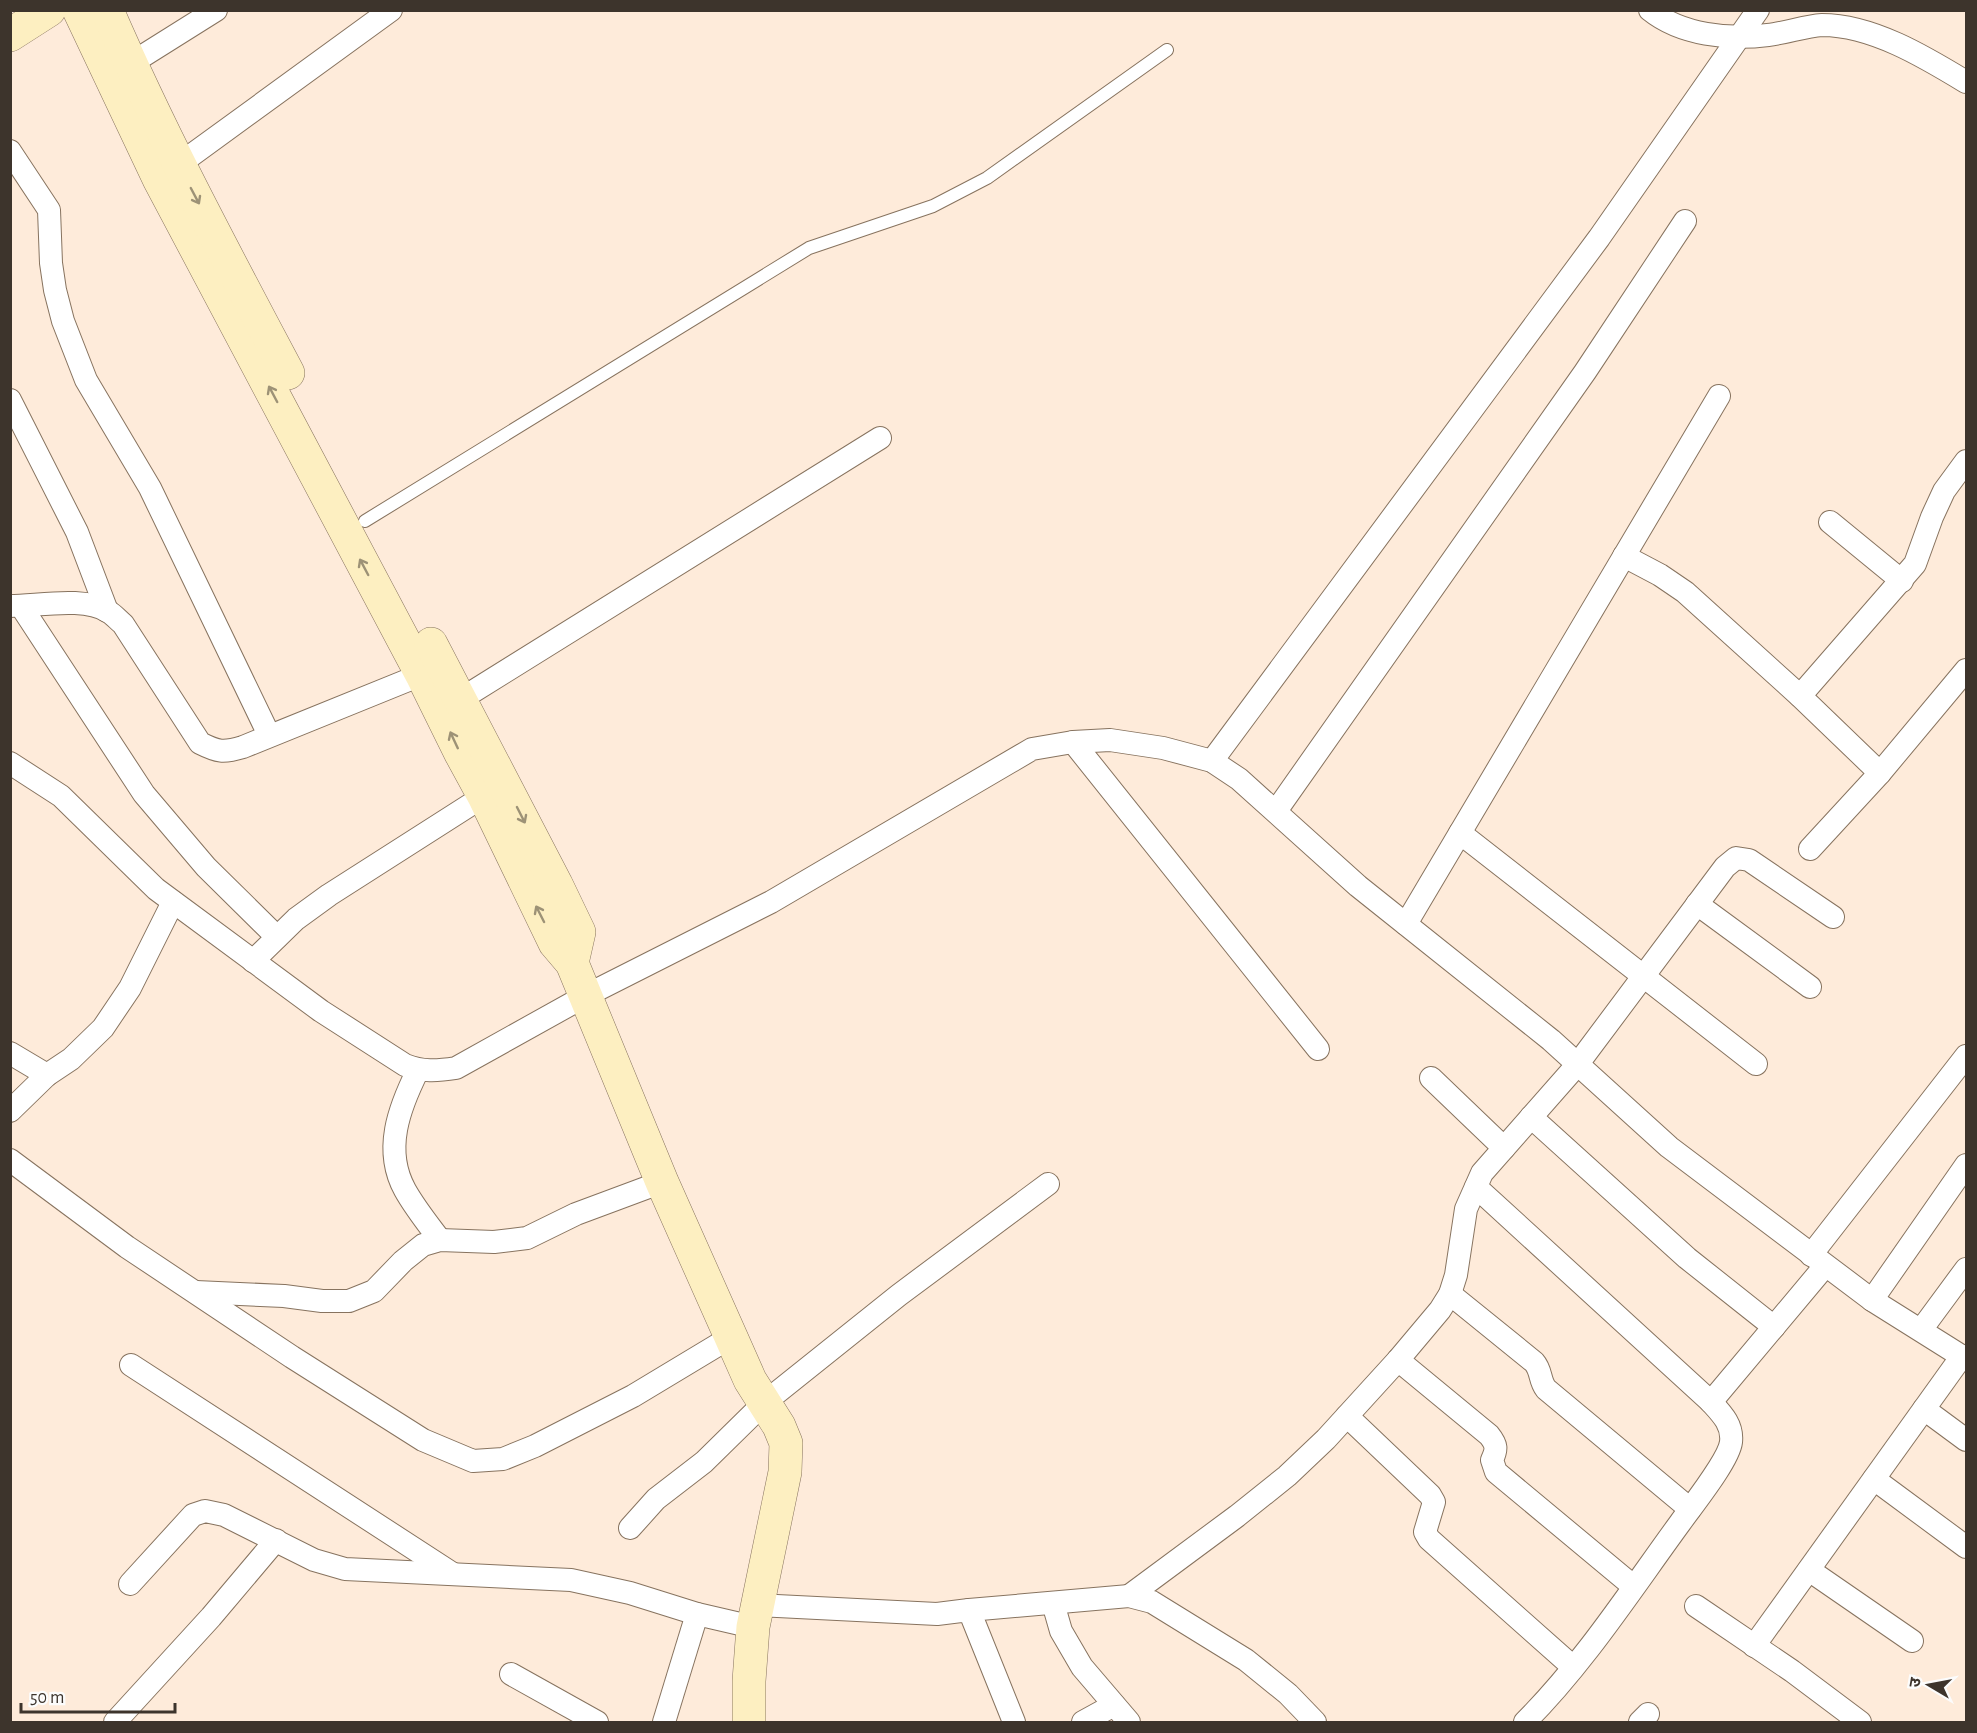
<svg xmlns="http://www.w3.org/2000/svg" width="1977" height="1733" font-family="'Alegreya Sans','Noto Sans Devanagari',sans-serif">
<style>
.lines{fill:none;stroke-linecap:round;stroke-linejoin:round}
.lane-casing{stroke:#87735f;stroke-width:14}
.street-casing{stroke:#87735f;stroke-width:24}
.secondary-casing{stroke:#87735f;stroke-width:34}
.lane{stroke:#fff;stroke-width:12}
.street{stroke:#fff;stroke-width:22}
.secondary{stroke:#fdefc1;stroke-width:33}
.oneway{stroke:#9d9276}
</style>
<rect width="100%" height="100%" fill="#feebda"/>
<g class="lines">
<defs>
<path id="lane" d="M365,521L809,248L933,206L987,178L1167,50"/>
<g id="street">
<path d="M1650,10C1681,35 1729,40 1768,35C1786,33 1805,26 1822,25C1872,25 1925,57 1966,82"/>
<path d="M130,64L216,10"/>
<path d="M10,151L49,210L51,263L55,290L63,321L86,380L150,488L269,735"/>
<path d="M167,173L391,10"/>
<path d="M10,400L77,532L107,611"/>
<path d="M1830,522L1902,581"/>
<path d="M1624,556L1660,575L1685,592L1800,696L1880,773"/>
<path d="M10,606C38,606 85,596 109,612C114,615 118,620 123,624L200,743C218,752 223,753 243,747L433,670"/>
<path d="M21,606L144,794L206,867L277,937"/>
<path d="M1800,696L1915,564L1932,517L1944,491L1966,461"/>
<path d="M461,699L880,438"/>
<path d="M1073,742L1318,1049"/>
<path d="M1212,761L1599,238L1758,10"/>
<path d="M10,763L61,796L156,889L321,1011L405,1065C422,1072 437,1071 456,1068L587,995L771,902L1032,749L1073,742L1110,740L1163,748L1212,761L1239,779L1358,886L1551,1040L1669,1147L1872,1300L1966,1359"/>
<path d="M1276,811L1585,372L1685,221"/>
<path d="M1460,833L1756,1064"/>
<path d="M1810,849L1880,773L1966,670"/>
<path d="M1697,904L1810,987"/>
<path d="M1406,924L1719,396"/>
<path d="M253,961L296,919L329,895L484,796L497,791"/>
<path d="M10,1053L47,1075"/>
<path d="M418,1070C399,1108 383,1150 405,1190C415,1208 428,1224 440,1240"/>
<path d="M1431,1078L1504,1148"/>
<path d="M10,1111L47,1075L71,1059L103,1028L130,988L173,902"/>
<path d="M1531,1117L1687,1258L1774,1327"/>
<path d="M10,1160L127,1247L292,1357L423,1440L473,1461L503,1459L535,1446L633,1396L731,1337"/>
<path d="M1476,1187L1711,1402C1722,1414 1733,1425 1731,1442C1729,1460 1692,1506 1680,1523C1631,1590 1584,1663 1525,1722"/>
<path d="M1811,1255L1966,1056"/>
<path d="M196,1292L284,1296L322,1301H349L374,1291L403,1261L423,1245L440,1240L494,1242L527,1238L576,1214L662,1182"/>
<path d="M1450,1294L1534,1362C1542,1371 1539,1380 1546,1389L1690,1509"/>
<path d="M1872,1300L1966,1165"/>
<path d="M1921,1330L1966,1269"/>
<path d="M1398,1360L1489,1435C1497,1445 1497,1449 1492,1460L1496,1472L1633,1586"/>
<path d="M131,1365L453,1574"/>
<path d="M1711,1402L1825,1266"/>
<path d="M1924,1409L1966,1440"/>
<path d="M1347,1416L1430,1495L1434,1502L1425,1532L1429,1539L1573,1667"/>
<path d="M1874,1479L1966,1547"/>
<path d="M630,1528L656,1499L704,1462L764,1403L899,1295L1048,1184"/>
<path d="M1809,1570L1912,1641"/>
<path d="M130,1584L193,1515L205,1511L224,1515L314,1560L345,1569L571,1580L630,1593L697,1614L753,1627"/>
<path d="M1129,1596L1237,1516L1287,1476L1326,1439L1398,1360L1440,1310L1450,1294L1456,1275L1466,1209L1482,1173L1577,1065L1725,867L1736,858L1749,860L1833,917"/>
<path d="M1053,1603L1061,1631L1082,1667L1129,1722"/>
<path d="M757,1605L937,1614L969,1610L1014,1722"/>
<path d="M1696,1606L1792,1671L1860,1722"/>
<path d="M969,1610L1129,1596L1152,1602L1246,1660L1288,1694L1315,1722"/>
<path d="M1754,1646L1962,1356"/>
<path d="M511,1674L597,1722"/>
<path d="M115,1722L211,1617L276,1540"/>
<path d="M664,1722L697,1614"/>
<path d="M1083,1722L1114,1705"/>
<path d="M1640,1722L1648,1714"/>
</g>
<g id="secondary">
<path d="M79,10L159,179L422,675L460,752L484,796L555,943L572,963L662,1182L731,1337L750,1380L779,1426L786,1443L785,1472L753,1627L749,1681V1722"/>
<path d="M107,10C161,135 225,254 288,373"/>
<path d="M10,35L49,10"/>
<path d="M431,644L556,884L579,932L572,963"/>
</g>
</defs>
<!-- lane casing -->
<use href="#lane" class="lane-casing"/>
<!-- street casing -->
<use href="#street" class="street-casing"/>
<!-- secondary casing -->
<use href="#secondary" class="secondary-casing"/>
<!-- lane -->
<use href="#lane" class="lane"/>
<!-- street -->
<use href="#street" class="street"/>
<!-- secondary -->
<use href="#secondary" class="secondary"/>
</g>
<!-- one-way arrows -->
<defs><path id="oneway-shaft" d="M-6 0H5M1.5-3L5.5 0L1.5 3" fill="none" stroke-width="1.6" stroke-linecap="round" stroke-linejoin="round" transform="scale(1.5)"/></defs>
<g class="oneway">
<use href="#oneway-shaft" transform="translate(195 196) rotate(62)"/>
<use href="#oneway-shaft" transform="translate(273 394) rotate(-118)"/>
<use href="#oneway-shaft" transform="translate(364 567) rotate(-118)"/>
<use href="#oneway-shaft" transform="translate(454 740) rotate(-115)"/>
<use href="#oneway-shaft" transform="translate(521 815) rotate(63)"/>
<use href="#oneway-shaft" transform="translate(540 914) rotate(-117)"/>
</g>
<!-- border -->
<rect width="1977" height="1733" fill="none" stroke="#3d342c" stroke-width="24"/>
<!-- north arrow -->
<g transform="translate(1929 1685) rotate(280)" stroke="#fcfcfc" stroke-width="4.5" paint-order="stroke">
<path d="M0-4.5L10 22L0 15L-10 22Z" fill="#3d342c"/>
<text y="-9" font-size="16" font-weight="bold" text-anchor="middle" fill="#3d342c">उ</text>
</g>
<!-- scale -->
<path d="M21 1703v9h154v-9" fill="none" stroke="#3d342c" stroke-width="3"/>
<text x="30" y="1703" font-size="18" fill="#3d342c" stroke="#fcfcfc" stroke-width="4.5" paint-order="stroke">50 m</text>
</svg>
